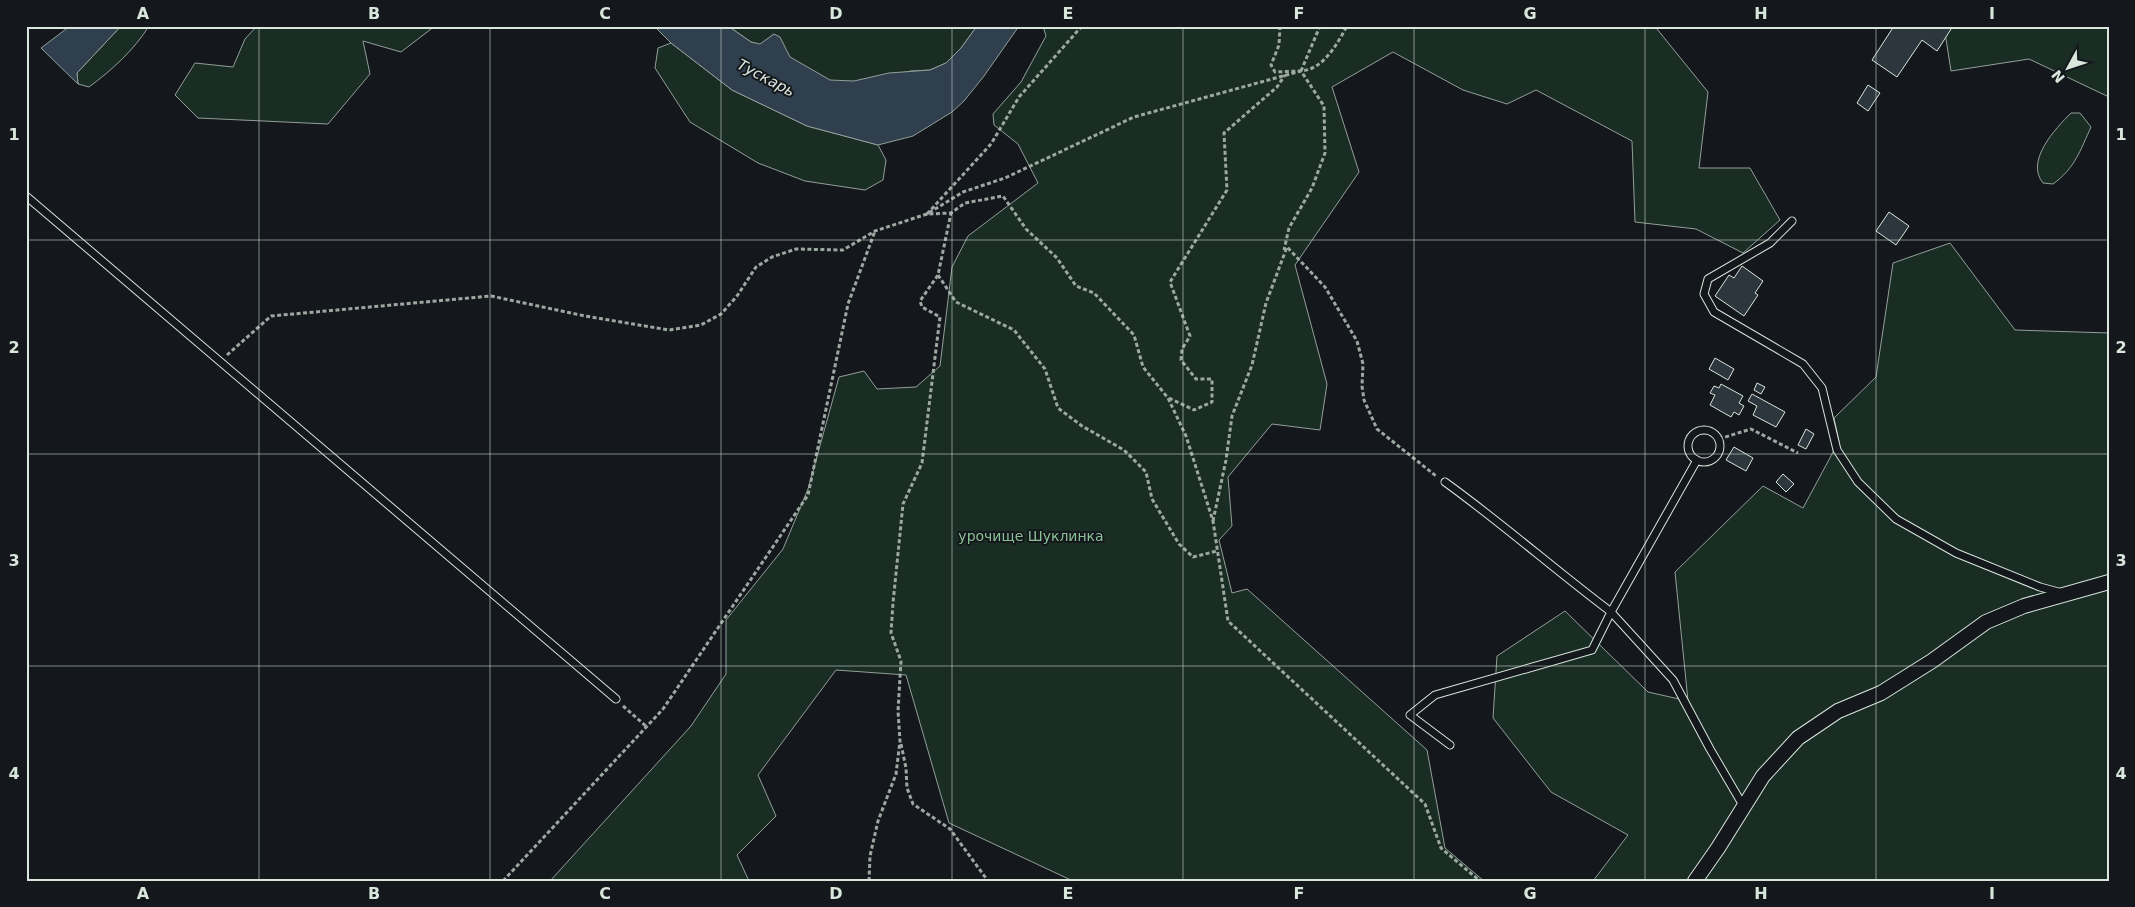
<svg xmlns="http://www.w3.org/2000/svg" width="2135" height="907" font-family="'DejaVu Sans',sans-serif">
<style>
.green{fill:#1a2d24;stroke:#939e99}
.water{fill:#2f3f4d;stroke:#939e99}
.building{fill:#2c363c;stroke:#d8e6dc}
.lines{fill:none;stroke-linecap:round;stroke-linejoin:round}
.service-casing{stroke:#d8e6dc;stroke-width:9}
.minor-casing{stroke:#d8e6dc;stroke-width:16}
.path{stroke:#9da8a2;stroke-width:3;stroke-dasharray:4 2.5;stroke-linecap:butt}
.service{stroke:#14181c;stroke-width:7}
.minor{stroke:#14181c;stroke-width:14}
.grid{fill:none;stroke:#d8e6dc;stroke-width:1;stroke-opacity:0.55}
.labels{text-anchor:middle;stroke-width:4;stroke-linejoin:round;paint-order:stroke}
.park-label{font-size:14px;fill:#8ac095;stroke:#14181c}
.water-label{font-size:15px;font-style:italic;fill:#d8e6dc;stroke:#14181c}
.neatline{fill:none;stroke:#d8e6dc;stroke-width:2}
.grid-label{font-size:16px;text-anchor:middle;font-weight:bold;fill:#d8e6dc}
</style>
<rect width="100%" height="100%" fill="#14181c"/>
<!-- green -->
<g class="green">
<path d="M121,26H149C134,50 112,70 89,87L78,84L77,73Z"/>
<path d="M257,26H435L401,52L363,41L370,74L328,124L198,118L175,95L195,63L233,67L245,39Z"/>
<path d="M728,26H977L961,48L946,63L930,70L911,71L835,86L794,71L774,34L760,45L751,42Z"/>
<path d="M1043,26H1657V29L1708,92L1699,168H1750L1780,220L1743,253L1696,229L1635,222L1632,141L1536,90L1507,104L1463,90L1393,52L1332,87L1359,172L1295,265L1327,384L1320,430L1272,424L1228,477L1232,526L1219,540L1232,593L1247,589L1427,750L1445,848L1484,881H1073L949,823L906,675L836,670L758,775L776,816L737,855L749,881H550L691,726L726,674V620L783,549L808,489L839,377L864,371L877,389L916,387L940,366L952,267L968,236L1038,183L1018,144L994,125L993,114L1021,82L1046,36Z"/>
<path d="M1944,26H2109V97L2029,59L1951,71Z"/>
<path d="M671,43L732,90L807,126L878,145L886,160L883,180L865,190L805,181L758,163L690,122L655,68L658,48Z"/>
<path d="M2071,113H2080L2091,127C2080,151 2075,168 2053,184L2043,183C2025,161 2055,129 2071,113Z"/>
<path d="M1950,243L2015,330L2109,333V881H1593L1628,835L1551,792L1493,718L1497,656L1565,611L1648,692L1688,701L1675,572L1763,486L1803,508L1839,441L1834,418L1876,377L1893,263Z"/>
</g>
<!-- water -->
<g class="water">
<path d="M70,26H121L77,73L78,84L41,48Z"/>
<path d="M654,26H728L751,42L760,44L774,34L780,37L790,57L830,80L854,81L889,73L930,70L946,63L961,48L977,26H1019L984,76L964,101L952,112L913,136L878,145L807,126L732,90L671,43Z"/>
</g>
<!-- building -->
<g class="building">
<path d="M1894,26H1953L1937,51L1922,40L1897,77L1872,60Z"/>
<path d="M1868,85L1880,93L1868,111L1857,103Z"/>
<path d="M1889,212L1909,226L1896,245L1876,231Z"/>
<path d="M1742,266L1763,281L1755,293L1758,295L1744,316L1715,296L1729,275L1734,278Z"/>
<path d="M1715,358L1734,369L1728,380L1709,369Z"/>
<path d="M1757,383L1765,387L1761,394L1754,390Z"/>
<path d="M1721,384L1743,396L1739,403L1744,406L1739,415L1734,412L1731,417L1710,405L1715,395L1710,393L1714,386L1719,388Z"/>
<path d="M1752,394L1785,412L1776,427L1753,415L1757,406L1748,401Z"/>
<path d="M1806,429L1814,434L1806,449L1798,445Z"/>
<path d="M1734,447L1753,458L1746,471L1726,460Z"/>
<path d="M1783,474L1794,484L1786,492L1776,482Z"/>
</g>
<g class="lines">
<defs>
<g id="service">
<path d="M26,196L616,699"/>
<path d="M1792,221L1770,243L1708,279L1704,294L1714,312L1803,364L1822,388L1837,450L1858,482L1896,519L1956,553L2040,587L2062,593"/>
<circle cx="1704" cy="446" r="16"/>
<path d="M1697,460L1611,612L1673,680L1710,749L1744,807"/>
<path d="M1445,482C1502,523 1555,570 1611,612L1592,650L1435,695L1410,715L1450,745"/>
</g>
<path id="minor" d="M1695,881L1718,848L1763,776L1798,738L1838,711L1881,693L1932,661L1986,622L2024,606L2109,582"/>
</defs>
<!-- service casing -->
<use href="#service" class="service-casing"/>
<!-- minor casing -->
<use href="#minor" class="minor-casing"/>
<!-- path -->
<g class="path">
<path d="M1082,26L1019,97L991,144L927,214L963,192L1005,178L1134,117L1301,71C1324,69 1337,44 1347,26"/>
<path d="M1280,26L1279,45L1271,65L1275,72L1301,71L1324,106L1325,153L1312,188L1289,228L1284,250"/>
<path d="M1301,71L1320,26"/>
<path d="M938,275L956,302L1014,330L1045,369L1058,408L1082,426L1124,450L1146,472L1152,499L1179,544L1193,557L1217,551"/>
<path d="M227,355L271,316L491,296L585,316L669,330L701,325L721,314L737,296L756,267L772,257L796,249L843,250L875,231L927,214L951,213L965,203L1003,196L1026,229L1057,258L1076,286L1094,293L1134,335L1143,367L1168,398L1186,436L1213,521L1228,621L1425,804L1441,848L1480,881"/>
<path d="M1169,398L1194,410L1212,402V379H1196L1181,360L1182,349L1190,336L1170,282L1227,190L1224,133L1277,87L1285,75"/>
<path d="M1719,439L1751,429L1798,453"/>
<path d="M1213,521L1226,460L1232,416L1252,365L1266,303L1287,247L1325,287L1357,341L1363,364L1362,386L1364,400L1377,429L1436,476"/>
<path d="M623,706L647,727"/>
<path d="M901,744L906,768L907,788L913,804L950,829L988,881"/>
<path d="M503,881L663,709L808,495L848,304L875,231"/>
<path d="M869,881L870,856L878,821L896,774L900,741L898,711L901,661L891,633L893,603L903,504L922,463L940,317L922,307L920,301L938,275L951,213"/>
</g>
<!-- service -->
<use href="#service" class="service"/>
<!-- minor -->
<use href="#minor" class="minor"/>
</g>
<!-- grid -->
<path class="grid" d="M259,26V881M490,26V881M721,26V881M952,26V881M1183,26V881M1414,26V881M1645,26V881M1876,26V881M26,240H2109M26,454H2109M26,666H2109"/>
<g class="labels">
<!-- park labels -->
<g class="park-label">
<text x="1031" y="541">урочище Шуклинка</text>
</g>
<!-- water labels -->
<g class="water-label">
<text transform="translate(766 78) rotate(28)" y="5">Тускарь</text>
</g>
</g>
<!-- border -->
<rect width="2135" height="907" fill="none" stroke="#14181c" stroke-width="55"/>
<!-- north arrow -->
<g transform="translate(2068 68) rotate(230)" stroke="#14181c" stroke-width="4" paint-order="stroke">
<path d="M0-4L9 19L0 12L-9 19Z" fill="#d8e6dc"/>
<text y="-8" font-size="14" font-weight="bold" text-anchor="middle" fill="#d8e6dc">N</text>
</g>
<rect x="28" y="28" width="2080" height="852" class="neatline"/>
<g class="grid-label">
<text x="143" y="19">A</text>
<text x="374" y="19">B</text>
<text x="605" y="19">C</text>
<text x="836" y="19">D</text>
<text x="1068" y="19">E</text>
<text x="1299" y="19">F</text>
<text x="1530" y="19">G</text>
<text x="1761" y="19">H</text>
<text x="1992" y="19">I</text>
<text x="14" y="140">1</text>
<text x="2121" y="140">1</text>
<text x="14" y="353">2</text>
<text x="2121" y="353">2</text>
<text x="14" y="566">3</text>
<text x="2121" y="566">3</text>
<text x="14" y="779">4</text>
<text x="2121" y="779">4</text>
<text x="143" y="899">A</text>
<text x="374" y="899">B</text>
<text x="605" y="899">C</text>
<text x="836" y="899">D</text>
<text x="1068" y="899">E</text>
<text x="1299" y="899">F</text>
<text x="1530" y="899">G</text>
<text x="1761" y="899">H</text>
<text x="1992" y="899">I</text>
</g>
</svg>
